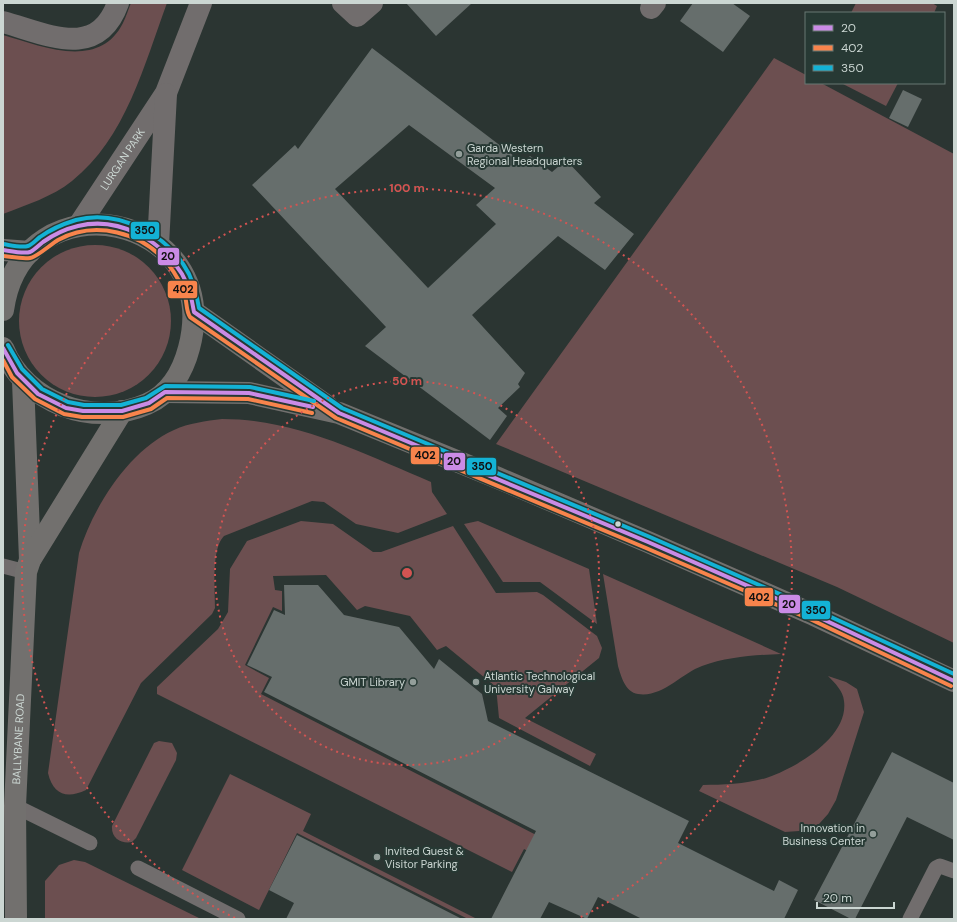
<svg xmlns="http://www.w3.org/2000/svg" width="957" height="922" font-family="'DM Sans',sans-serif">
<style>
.green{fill:#6c4f50}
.building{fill:#666e6c;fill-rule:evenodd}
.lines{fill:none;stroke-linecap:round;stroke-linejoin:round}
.service{stroke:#716d6d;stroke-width:15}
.minor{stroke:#716d6d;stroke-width:22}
.secondary{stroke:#72706e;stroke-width:22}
.bus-1-casing{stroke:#273934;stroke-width:7}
.bus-2-casing{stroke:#273934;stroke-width:7}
.bus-3-casing{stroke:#273934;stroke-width:7}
.bus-1{stroke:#ca8be6;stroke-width:4}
.bus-2{stroke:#f8844c;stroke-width:4}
.bus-3{stroke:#13b2d5;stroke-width:4}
.ring{fill:none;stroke:#d35452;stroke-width:2;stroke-dasharray:2 4}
.poi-dot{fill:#939e9a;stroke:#273934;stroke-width:1.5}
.bus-dot{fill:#cbd6d2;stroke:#273934;stroke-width:1.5}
.labels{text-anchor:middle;stroke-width:4;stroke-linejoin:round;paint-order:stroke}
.poi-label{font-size:11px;fill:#cbd6d2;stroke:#273934;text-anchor:start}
.street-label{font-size:11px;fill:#cbd6d2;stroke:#273934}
.centre{fill:#d35452;stroke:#273934;stroke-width:2}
.ring-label{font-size:12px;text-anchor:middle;font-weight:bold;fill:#d35452;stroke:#273934;stroke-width:4;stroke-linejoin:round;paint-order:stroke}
.line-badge{stroke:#273934;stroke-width:1.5}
.pale-badge-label{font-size:11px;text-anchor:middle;font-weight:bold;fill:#111}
</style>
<rect width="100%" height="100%" fill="#2b3532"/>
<!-- green -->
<g class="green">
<path d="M131,3H167C144,65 126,138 72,181C52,197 26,205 3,214V35C41,46 99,71 123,23C126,17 128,10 131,3Z"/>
<path d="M856,3H932L937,6L934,13H851Z"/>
<path d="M774,58L806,75V83H821L954,154V643L837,587L496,444Z"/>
<path d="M841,83H898L886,106Z"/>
<circle cx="95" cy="321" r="76"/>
<path d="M222,419C296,419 364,454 431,482L432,492L447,514L398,533L356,524L324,502L312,501L224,536C211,549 215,590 215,608L212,614L141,683L86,790C67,799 53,795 48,773L79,553C93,507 129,450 174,430C189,423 206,421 222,419Z"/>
<path d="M301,521L333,524L373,552H381L453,526L496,593L537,592L543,595L597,636L602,648L599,658L525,718L596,754L590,766L499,718L496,687L446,646L437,650L410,616L365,606L357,610L326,575L273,576L275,590L282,591V611L273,607L245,665L269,678L261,694L542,838L534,854L524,849L512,872L157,694V687L218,629L228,612L230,569L247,541Z"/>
<path d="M478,521L589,569L597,624L540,582H503L464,524Z"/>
<path d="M603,574L781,654C754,655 727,657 702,666C682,673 662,698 638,694C625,692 621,676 618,666Z"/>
<path d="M828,676L846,682L857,689L864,712L836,800L828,814L819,824L799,831L785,832L699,791L703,785C724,785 749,784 769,777C797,767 849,737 844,701C843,691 835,683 828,676Z"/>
<path d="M159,741L172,743L177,753L176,760L136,838L132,842C121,844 111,838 112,826L154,743Z"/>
<path d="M230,774L311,814L303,831L477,919H468L297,833L259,910L182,870Z"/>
<path d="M74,860L85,862L201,919H45V881L59,865Z"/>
</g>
<!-- building -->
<g class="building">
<path d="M406,3H472L436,36Z"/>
<path d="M693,3H732L750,16L723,52L680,21Z"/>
<path d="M372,48L523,163L530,156L552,172L566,160L601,197L594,203L634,234L605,270L558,236L472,315L525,373L518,384L520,387L498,408L507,416L490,440L365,346L386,327L252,185L295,145L298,149ZM409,125L495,188L476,205L496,224L428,288L335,189Z"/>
<path d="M903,90L922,99L908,127L889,118Z"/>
<path d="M284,585H318L344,615L399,627L434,669L439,659L482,694L488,721L689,821L678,843L774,891L779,880L798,890L784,919H642L598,897L587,919L549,902L540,919H491L536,831L264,692L272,677L247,665L274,610L285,615Z"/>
<path d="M892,752L954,783V840L907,817L855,919H851L814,900Z"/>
<path d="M297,835L462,919H286L294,903L269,890Z"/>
</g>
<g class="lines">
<!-- service -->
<g class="service">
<path d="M3,566L26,572"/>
<path d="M15,806L90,843"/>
<path d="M138,868L238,919"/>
<path d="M910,919L936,868L940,866L954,871"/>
</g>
<!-- minor -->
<g class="minor">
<path d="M343,3L357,16L372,3"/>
<path d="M651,8L655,3"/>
<path d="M3,22C47,34 97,61 118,3"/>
<path id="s1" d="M79,225L166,93L201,3"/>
<path d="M158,245L166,94"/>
</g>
<!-- secondary -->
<g class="secondary">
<path d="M3,250L30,252"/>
<path d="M3,310C22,173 225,212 189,348C183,371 170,394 147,404C93,428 25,403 3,348"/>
<path d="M194,312L327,406"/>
<path d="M23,381L30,560"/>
<path d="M165,392L249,393L339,413L498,478L648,542L814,615L954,681"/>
<path id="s2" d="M16,919L15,806L26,572L30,560L122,411"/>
</g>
<defs>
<g id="bus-1">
<path d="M3,250C10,251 24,254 30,252C34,250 39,245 43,242C53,235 65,229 78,226C119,216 161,240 182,274C189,286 192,299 194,312L339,413L648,542L814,615L954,681"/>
<path d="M3,348L17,373L38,394L66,408L83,411H122L149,403L165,392L249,393L313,407"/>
</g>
<g id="bus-2">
<path d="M3,256C12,257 22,259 30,258C37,257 51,244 58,240C95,220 142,232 168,264C175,273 182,285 185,296C187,303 186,311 190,317L336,418L646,548L812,620L951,686"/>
<path d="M3,360L12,377L35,399L64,414L82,417H123L151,409L167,398L248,399L312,413"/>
</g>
<g id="bus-3">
<path d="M3,244C10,245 21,248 28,246C32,245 37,239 40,237C51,229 63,224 76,220C119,209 169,235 189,274C194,285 197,296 199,308L342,408L650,537L816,610L954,674"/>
<path d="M8,345L22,369L42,389L68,402L84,405H121L146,398L165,386L250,387L314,401"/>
</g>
</defs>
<!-- bus-1 casing -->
<use href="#bus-1" class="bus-1-casing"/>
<!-- bus-2 casing -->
<use href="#bus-2" class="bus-2-casing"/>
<!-- bus-3 casing -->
<use href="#bus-3" class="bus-3-casing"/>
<!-- bus-1 -->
<use href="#bus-1" class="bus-1"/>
<!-- bus-2 -->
<use href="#bus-2" class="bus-2"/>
<!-- bus-3 -->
<use href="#bus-3" class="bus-3"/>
</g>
<!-- distance rings -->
<g class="ring">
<circle cx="407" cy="573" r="192"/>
<path d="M235 918A385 385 0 1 1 579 918"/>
</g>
<!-- markers -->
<g class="poi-dot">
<circle cx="459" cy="154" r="4"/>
<circle cx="413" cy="682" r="4"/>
<circle cx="476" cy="682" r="4"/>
<circle cx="873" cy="834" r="4"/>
<circle cx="377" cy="857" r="4"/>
</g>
<circle class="bus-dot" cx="618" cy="524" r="3.5"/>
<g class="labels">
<!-- poi labels -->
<g class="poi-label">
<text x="467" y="152">Garda Western<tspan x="467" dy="13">Regional Headquarters</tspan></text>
<text x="484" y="680">Atlantic Technological<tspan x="484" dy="13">University Galway</tspan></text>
<text x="405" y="686" text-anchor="end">GMIT Library</text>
<text x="865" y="832" text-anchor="end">Innovation in<tspan x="865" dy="13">Business Center</tspan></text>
<text x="385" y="855">Invited Guest &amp;<tspan x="385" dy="13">Visitor Parking</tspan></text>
</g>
<!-- street labels -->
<g class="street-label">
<text dy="4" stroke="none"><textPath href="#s1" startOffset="79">LURGAN PARK</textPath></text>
<text dy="4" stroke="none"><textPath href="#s2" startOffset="180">BALLYBANE ROAD</textPath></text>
</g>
</g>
<circle cx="407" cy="573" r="6" class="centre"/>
<g class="ring-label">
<text x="407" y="192">100 m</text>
<text x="407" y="385">50 m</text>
</g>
<g class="line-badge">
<rect x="130" y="221" width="30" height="19" rx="4" fill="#13b2d5"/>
<rect x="157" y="247" width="23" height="19" rx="4" fill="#ca8be6"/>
<rect x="167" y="280" width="31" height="19" rx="4" fill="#f8844c"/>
<rect x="410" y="446" width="30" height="19" rx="4" fill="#f8844c"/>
<rect x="443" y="452" width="23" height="19" rx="4" fill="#ca8be6"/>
<rect x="466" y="457" width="31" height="19" rx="4" fill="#13b2d5"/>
<rect x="744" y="587" width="30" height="20" rx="4" fill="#f8844c"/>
<rect x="778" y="594" width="23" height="20" rx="4" fill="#ca8be6"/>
<rect x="801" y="600" width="30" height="20" rx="4" fill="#13b2d5"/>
</g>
<g class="pale-badge-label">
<text x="145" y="234">350</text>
<text x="168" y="260">20</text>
<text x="183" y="293">402</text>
<text x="425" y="459">402</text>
<text x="454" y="465">20</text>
<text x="482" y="470">350</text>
<text x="759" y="601">402</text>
<text x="789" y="608">20</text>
<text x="816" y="614">350</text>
</g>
<!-- border -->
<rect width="957" height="922" fill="none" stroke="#cbd6d2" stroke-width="8"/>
<!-- legend -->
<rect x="805" y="12" width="140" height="72" fill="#273934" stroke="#697873"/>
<rect x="813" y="25" width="20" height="6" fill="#ca8be6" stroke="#697873"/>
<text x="841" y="32" font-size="12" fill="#cbd6d2">20</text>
<rect x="813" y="45" width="20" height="6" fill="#f8844c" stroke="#697873"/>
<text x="841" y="52" font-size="12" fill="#cbd6d2">402</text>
<rect x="813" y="65" width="20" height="6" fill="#13b2d5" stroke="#697873"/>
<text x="841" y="72" font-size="12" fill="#cbd6d2">350</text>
<!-- scale -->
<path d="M817 902v6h77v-6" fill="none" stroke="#cbd6d2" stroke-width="2"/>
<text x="823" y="902" font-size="12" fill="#cbd6d2" stroke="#273934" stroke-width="3" paint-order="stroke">20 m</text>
</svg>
